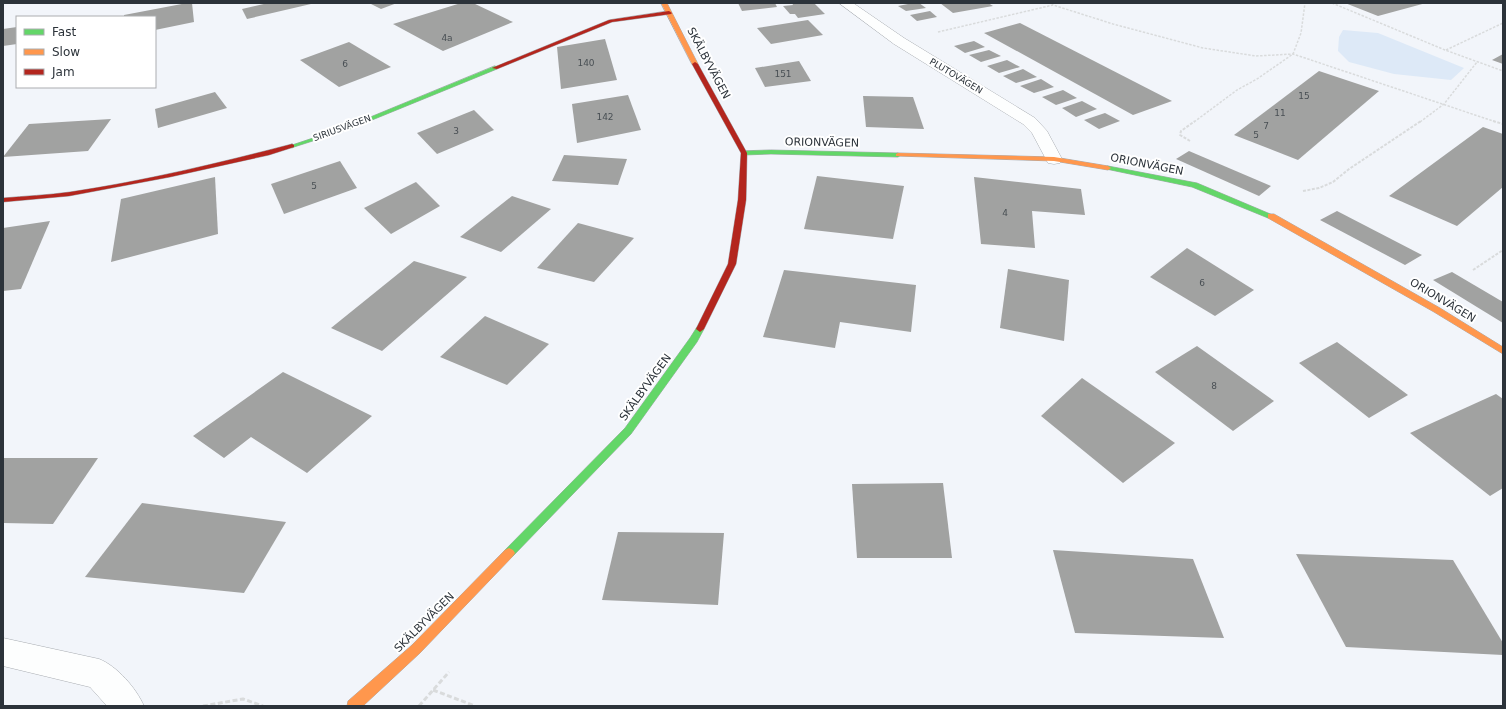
<svg xmlns="http://www.w3.org/2000/svg" width="1506" height="709" font-family="'DejaVu Sans',sans-serif">
<style>
.green{fill:#dde9f7}
.building{fill:#a1a2a1}
.lines{fill:none;stroke-linecap:round;stroke-linejoin:round}
.street-casing{stroke:#a9adb2;stroke-width:1}
.fast-casing{stroke:#a9adb2;stroke-width:1}
.slow-casing{stroke:#a9adb2;stroke-width:1}
.jam-casing{stroke:#a9adb2;stroke-width:1}
.path-far2{stroke:#d9dbdc;stroke-width:1.5;stroke-dasharray:2.5 1.5;stroke-linecap:butt}
.path-far1{stroke:#d9dbdc;stroke-width:2;stroke-dasharray:3 1.5;stroke-linecap:butt}
.path{stroke:#d9dbdc;stroke-width:3;stroke-dasharray:5 2.5;stroke-linecap:butt}
.street{fill:#fdfefe;fill-rule:evenodd}
.fast{fill:#63d668;fill-rule:evenodd}
.slow{fill:#ff974d;fill-rule:evenodd}
.jam{fill:#b3261e;fill-rule:evenodd}
.labels{text-anchor:middle;stroke-width:4;stroke-linejoin:round;paint-order:stroke}
.number-label{font-size:9px;fill:#494f54}
.far-street-label{font-size:9px;fill:#2c333a;stroke:#fff}
.street-label{font-size:11px;fill:#2c333a;stroke:#fff}
</style>
<rect width="100%" height="100%" fill="#f2f5fa"/>
<!-- green -->
<path class="green" d="M1343,30L1378,33L1464,68L1451,80L1394,74L1349,62L1338,51L1339,37Z"/>
<!-- building -->
<g class="building">
<path d="M187,3H192L194,22L155,30V17H124V15Z"/>
<path d="M268,3H311V4L247,19L242,9Z"/>
<path d="M369,3H397L381,9Z"/>
<path d="M461,3H473L513,22L443,51L393,24Z"/>
<path d="M738,3H775L777,7L742,11Z"/>
<path d="M792,3H814L825,14L798,18L795,14H790L783,6L793,5Z"/>
<path d="M913,3H919L926,8L906,11L898,6Z"/>
<path d="M940,3H988L993,6L953,13Z"/>
<path d="M1345,3H1426L1378,16Z"/>
<path d="M930,11L937,17L917,21L910,15Z"/>
<path d="M808,20L823,35L771,44L757,28Z"/>
<path d="M1020,23L1172,101L1133,115L984,33Z"/>
<path d="M17,27V44L3,46V29Z"/>
<path d="M605,39L617,80L561,89L557,47Z"/>
<path d="M974,41L985,47L965,53L954,46Z"/>
<path d="M349,42L391,67L339,87L300,60Z"/>
<path d="M989,50L1001,56L981,62L969,55Z"/>
<path d="M1503,54V64L1492,60Z"/>
<path d="M1007,60L1020,67L999,73L987,66Z"/>
<path d="M799,61L811,81L765,87L755,68Z"/>
<path d="M1023,69L1037,77L1016,83L1003,76Z"/>
<path d="M1319,71L1379,91L1298,160L1234,135Z"/>
<path d="M1041,79L1054,87L1034,93L1020,86Z"/>
<path d="M1063,90L1077,98L1056,105L1042,97Z"/>
<path d="M215,92L227,108L158,128L155,109Z"/>
<path d="M628,95L641,130L577,143L572,104Z"/>
<path d="M863,96L913,97L924,129L866,127Z"/>
<path d="M1082,101L1097,109L1076,117L1062,108Z"/>
<path d="M474,110L494,130L437,154L417,133Z"/>
<path d="M1105,113L1120,121L1099,129L1084,120Z"/>
<path d="M111,119L88,151L3,157L29,124Z"/>
<path d="M1483,127L1503,134V187L1457,226L1389,196Z"/>
<path d="M1189,151L1271,186L1259,196L1176,159Z"/>
<path d="M564,155L627,159L618,185L552,181Z"/>
<path d="M340,161L357,188L284,214L271,184Z"/>
<path d="M817,176L904,186L893,239L804,229Z"/>
<path d="M215,177L218,234L111,262L121,199Z"/>
<path d="M974,177L1081,189L1085,215L1032,211L1035,248L981,244Z"/>
<path d="M416,182L440,206L391,234L364,208Z"/>
<path d="M512,196L551,209L501,252L460,237Z"/>
<path d="M1337,211L1422,255L1405,265L1320,220Z"/>
<path d="M50,221L21,289L3,291V228Z"/>
<path d="M578,223L634,238L594,282L537,268Z"/>
<path d="M1187,248L1254,290L1215,316L1150,277Z"/>
<path d="M414,261L467,277L382,351L331,328Z"/>
<path d="M1008,269L1069,280L1064,341L1000,328Z"/>
<path d="M784,270L916,285L911,332L840,322L835,348L763,337Z"/>
<path d="M1452,272L1503,302V323L1433,280Z"/>
<path d="M485,316L549,344L507,385L440,357Z"/>
<path d="M1337,342L1408,395L1369,418L1299,363Z"/>
<path d="M1197,346L1274,401L1233,431L1155,372Z"/>
<path d="M283,372L372,416L307,473L251,437L224,458L193,436Z"/>
<path d="M1082,378L1175,443L1123,483L1041,416Z"/>
<path d="M1496,394L1503,399V488L1490,496L1410,433Z"/>
<path d="M3,458H98L53,524L3,523Z"/>
<path d="M943,483L952,558H857L852,484Z"/>
<path d="M142,503L286,522L244,593L85,577Z"/>
<path d="M618,532L724,533L718,605L602,600Z"/>
<path d="M1053,550L1193,559L1224,638L1075,633Z"/>
<path d="M1296,554L1453,560L1503,643V655L1346,647Z"/>
</g>
<g class="lines">
<defs>
<g id="street">
<path d="M839,3H853L904,38L1035,118L1047,131L1062,159L1060,163L1054,164L1048,163L1032,133L1023,124L894,44Z"/>
<path d="M3,638L99,659C117,666 136,688 144,706H107L90,687L3,666Z"/>
</g>
<g id="fast">
<path d="M495,66L497,67V69L350,129L294,147L292,148L289,146L346,127Z"/>
<path d="M771,150L898,153L901,155L898,157L771,154L744,155L741,153L744,151Z"/>
<path d="M1108,166L1197,183L1275,216L1274,218H1268L1192,187L1106,169L1105,168Z"/>
<path d="M700,326L704,329L697,342L631,434L513,556L509,558L505,556L503,553L505,550L625,428L690,338L697,327Z"/>
</g>
<g id="slow">
<path d="M661,3H667L698,64L697,65L692,64Z"/>
<path d="M898,153L1054,157L1108,166L1111,168L1108,170L1054,161L896,156V154Z"/>
<path d="M1268,214H1274L1440,308L1503,347V354L1434,312L1268,218Z"/>
<path d="M509,548L513,550L515,553L513,556L420,653L363,706H347L348,701L412,645L505,550Z"/>
</g>
<g id="jam">
<path d="M669,11L672,13L671,14L612,22L497,69L492,68L609,20Z"/>
<path d="M695,62L698,64L747,153L746,200L736,264L704,329L700,332L696,329L728,264L738,200L741,153L692,64Z"/>
<path d="M292,144L294,145V147L269,155L170,177L69,196L3,202V198C25,196 48,195 70,192C144,181 219,163 292,144Z"/>
</g>
</defs>
<!-- street casing -->
<use href="#street" class="street-casing"/>
<!-- fast casing -->
<use href="#fast" class="fast-casing"/>
<!-- slow casing -->
<use href="#slow" class="slow-casing"/>
<!-- jam casing -->
<use href="#jam" class="jam-casing"/>
<!-- path-far2 -->
<g class="path-far2">
<path d="M1052,3L1053,5L1113,24L1203,48L1256,56L1293,54L1496,122"/>
<path d="M1332,3L1445,50L1503,71"/>
<path d="M938,32L1053,5"/>
<path d="M1446,50L1503,23"/>
<path d="M1194,122L1237,90L1257,79L1293,54L1301,33L1305,3"/>
<path d="M1420,122L1444,104L1477,62"/>
</g>
<!-- path-far1 -->
<g class="path-far1">
<path d="M1493,121L1503,124"/>
<path d="M1190,141L1180,135L1181,131L1195,121"/>
<path d="M1303,191L1319,188L1333,182L1349,169L1421,121"/>
<path d="M1473,270L1503,250"/>
</g>
<!-- path -->
<g class="path">
<path d="M433,690L475,706"/>
<path d="M203,706L243,699L263,706"/>
<path d="M419,706L449,672"/>
</g>
<!-- street -->
<use href="#street" class="street"/>
<!-- fast -->
<use href="#fast" class="fast"/>
<!-- slow -->
<use href="#slow" class="slow"/>
<!-- jam -->
<use href="#jam" class="jam"/>
</g>
<g class="labels">
<!-- number labels -->
<g class="number-label">
<text x="447" y="41">4a</text>
<text x="586" y="66">140</text>
<text x="345" y="67">6</text>
<text x="783" y="77">151</text>
<text x="1304" y="99">15</text>
<text x="1280" y="116">11</text>
<text x="605" y="120">142</text>
<text x="1266" y="129">7</text>
<text x="456" y="134">3</text>
<text x="1256" y="138">5</text>
<text x="314" y="189">5</text>
<text x="1005" y="216">4</text>
<text x="1202" y="286">6</text>
<text x="1214" y="389">8</text>
</g>
<!-- far-street labels -->
<g class="far-street-label">
<text transform="translate(956 76) rotate(31)" y="3">PLUTOVÄGEN</text>
<text transform="translate(342 128) rotate(-20)" y="3">SIRIUSVÄGEN</text>
</g>
<!-- street labels -->
<g class="street-label">
<text transform="translate(709 63) rotate(62)" y="4">SKÄLBYVÄGEN</text>
<text transform="translate(822 142) rotate(1)" y="4">ORIONVÄGEN</text>
<text transform="translate(1147 164) rotate(11)" y="4">ORIONVÄGEN</text>
<text transform="translate(1443 300) rotate(31)" y="4">ORIONVÄGEN</text>
<text transform="translate(645 387) rotate(-54)" y="4">SKÄLBYVÄGEN</text>
<text transform="translate(424 622) rotate(-45)" y="4">SKÄLBYVÄGEN</text>
</g>
</g>
<!-- border -->
<rect width="1506" height="709" fill="none" stroke="#2c333a" stroke-width="8"/>
<!-- legend -->
<rect x="16" y="16" width="140" height="72" fill="#ffffff" stroke="#abadb0"/>
<rect x="24" y="29" width="20" height="6" fill="#63d668" stroke="#abadb0"/>
<text x="52" y="36" font-size="12" fill="#2c333a">Fast</text>
<rect x="24" y="49" width="20" height="6" fill="#ff974d" stroke="#abadb0"/>
<text x="52" y="56" font-size="12" fill="#2c333a">Slow</text>
<rect x="24" y="69" width="20" height="6" fill="#b3261e" stroke="#abadb0"/>
<text x="52" y="76" font-size="12" fill="#2c333a">Jam</text>
</svg>
